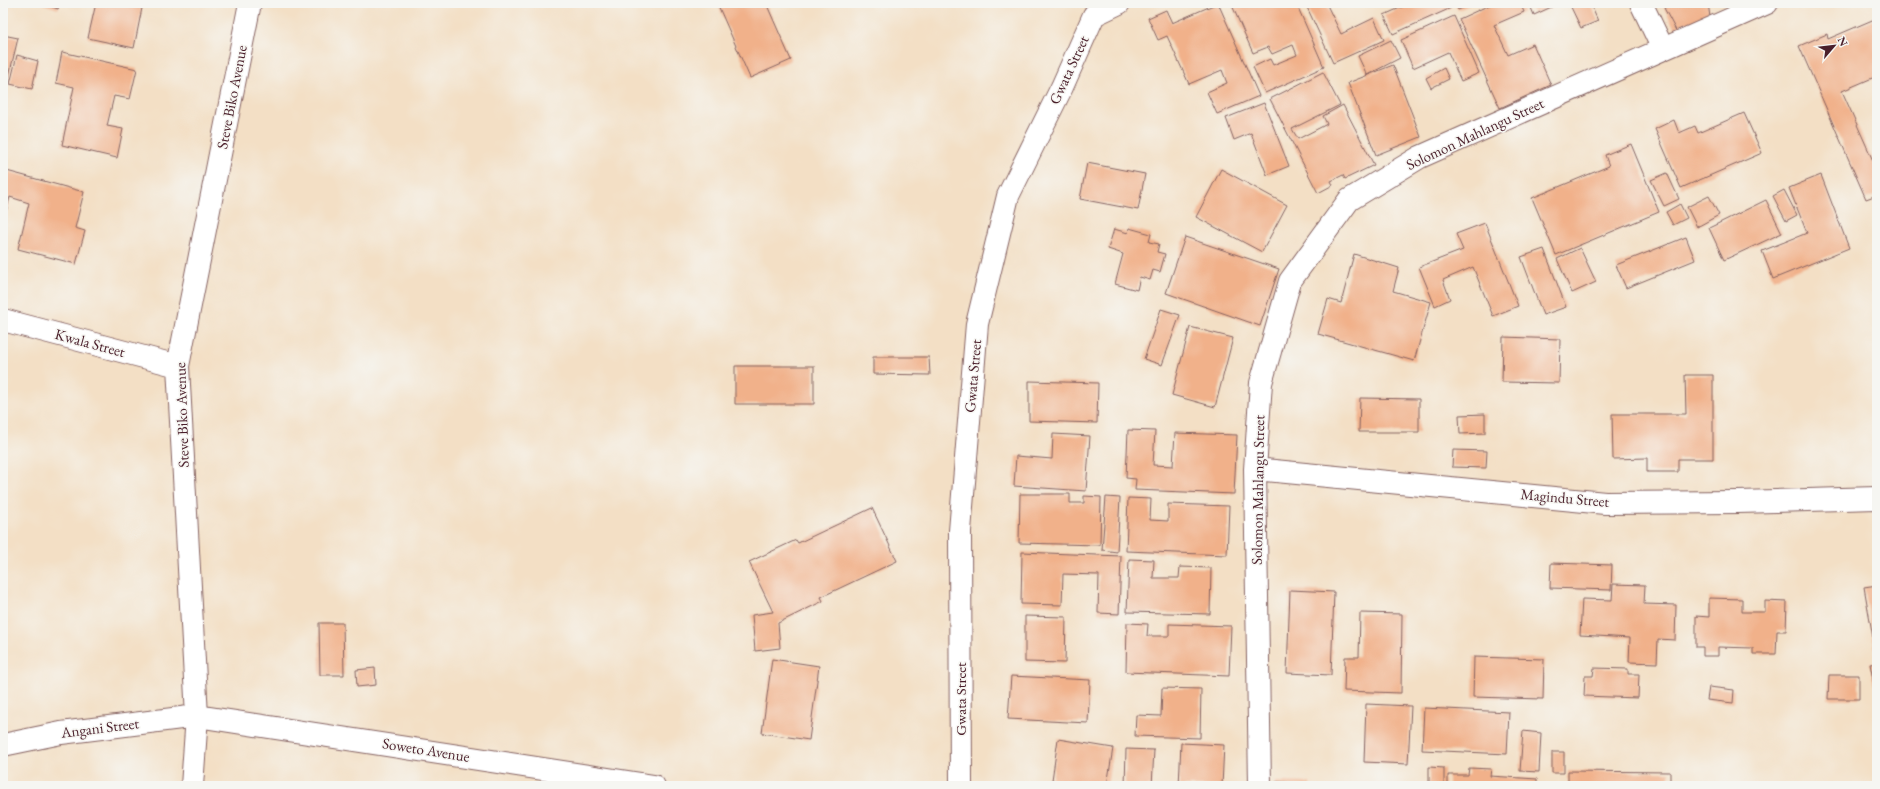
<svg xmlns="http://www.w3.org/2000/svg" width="1880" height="789" viewBox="0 0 1880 789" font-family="'EB Garamond',serif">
<rect width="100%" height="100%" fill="#f6f6f2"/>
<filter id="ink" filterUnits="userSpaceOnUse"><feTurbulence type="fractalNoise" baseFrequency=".025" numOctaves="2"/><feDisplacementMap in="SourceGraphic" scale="8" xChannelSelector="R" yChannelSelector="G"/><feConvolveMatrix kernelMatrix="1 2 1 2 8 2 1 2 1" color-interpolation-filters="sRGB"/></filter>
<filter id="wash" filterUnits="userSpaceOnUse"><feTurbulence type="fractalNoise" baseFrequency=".012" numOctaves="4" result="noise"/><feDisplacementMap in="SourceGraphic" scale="16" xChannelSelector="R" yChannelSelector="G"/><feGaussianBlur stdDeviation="0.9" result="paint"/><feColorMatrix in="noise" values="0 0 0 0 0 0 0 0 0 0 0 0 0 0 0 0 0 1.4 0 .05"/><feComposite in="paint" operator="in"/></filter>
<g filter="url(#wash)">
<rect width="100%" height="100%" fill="#f3dfc5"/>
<g id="blocks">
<path fill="#f1b18a" d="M41,3H60L58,9Z
M96,3H143L134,48L88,38Z
M717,3H766L791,60L750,78Z
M1218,3L1259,96L1217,114L1207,92L1227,83L1222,70L1189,84L1167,36L1158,40L1148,18L1166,10L1172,23Z
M1231,3H1296L1324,67L1265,93L1253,67L1270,59L1273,65L1297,55L1293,45L1272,54L1268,47L1253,53Z
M1305,3H1326L1341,34L1374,18L1384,40L1333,63Z
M1411,3H1448L1451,8L1393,34L1384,15Z
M1455,3H1474L1458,10Z
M1494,3H1520L1524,12L1494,25L1508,55L1533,44L1551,85L1500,108L1459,19Z
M1529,3H1560L1534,15Z
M1569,3H1590L1598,21L1581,28Z
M1673,3H1708L1711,24L1681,40L1664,8Z
M1454,16L1479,73L1461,81L1448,52L1413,68L1401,40Z
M1877,18V76L1842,91L1874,163L1877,162V195L1866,199L1799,46L1827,34L1828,39Z
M3,35L18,38L4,97H3Z
M1391,40L1400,58L1367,75L1358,56Z
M62,52L137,69L130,99L114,96L107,126L123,129L117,158L62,145L74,87L56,83Z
M17,55L38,61L32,89L10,84Z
M1393,65L1421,137L1376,155L1348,83Z
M1444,68L1449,79L1431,88L1426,78Z
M1323,72L1340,105L1292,129L1298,139L1327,124L1323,116L1343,105L1374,165L1345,179L1343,175L1331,181L1333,185L1318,193L1270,99Z
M1264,103L1289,166L1267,175L1251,133L1234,140L1226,118Z
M1744,113L1762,153L1681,188L1655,129L1674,120L1679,133L1695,126L1698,133Z
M1631,144L1659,212L1556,255L1532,198L1609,166L1605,155Z
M1087,163L1145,174L1138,210L1080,199Z
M1221,169L1287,205L1262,252L1196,217Z
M3,170L84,192L75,228L85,231L76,264L18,249L29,203L10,197L3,223Z
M1667,173L1679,199L1664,206L1651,180Z
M1821,175L1849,248L1773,279L1762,251L1807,233L1789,188Z
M1784,190L1797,215L1786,221L1773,196Z
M1709,196L1719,215L1697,227L1687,207Z
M1766,200L1782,233L1724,260L1709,228Z
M1680,204L1687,218L1673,225L1666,212Z
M1485,223L1518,306L1493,316L1473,267L1443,280L1450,299L1435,306L1419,267L1463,250L1456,234Z
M1129,228L1151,234L1149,242L1159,244L1157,252L1165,254L1160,272L1153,270L1150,280L1140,277L1137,290L1115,284L1123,254L1108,249L1114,229L1128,233Z
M1185,237L1279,269L1260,326L1166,293Z
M1686,237L1695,260L1626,288L1616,265Z
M1580,248L1596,282L1572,293L1557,259Z
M1544,249L1566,307L1543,315L1521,257Z
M1354,254L1399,268L1393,291L1431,302L1414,361L1318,334L1328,299L1341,303Z
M1161,309L1180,315L1162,365L1144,359Z
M1190,327L1233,338L1215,407L1172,395Z
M1503,337L1560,339L1559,383L1502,382Z
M873,357H929L930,375L873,374Z
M735,366H814V404H735Z
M1685,375H1713V459H1678V472H1647V458L1613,459L1612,414H1686Z
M1029,381L1098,383L1097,423L1029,421Z
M1360,398L1419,399V432H1359Z
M1485,414V433L1460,434L1459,415Z
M1128,430L1155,431L1153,465L1173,466L1175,433L1237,435L1234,494L1135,490L1136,479L1126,478Z
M1053,434L1090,436L1086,491L1014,486L1016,456L1052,459Z
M1453,450L1487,451L1486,468L1452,467Z
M1020,494H1070V503H1084V496L1101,497L1100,545L1019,543Z
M1106,497L1120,498L1117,552L1102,550Z
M1128,498L1151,499L1150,520L1168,521V504L1229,506L1227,555L1126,551Z
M872,508L897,561L821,597L823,601L778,623L780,648L755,651L752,615L773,612L749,562L796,540L798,543Z
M1022,552L1121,556L1119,614L1098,613L1099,575L1063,574L1062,605L1021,604Z
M1129,559L1154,560L1153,578H1179L1180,567L1211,568L1210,614L1127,612Z
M1551,563L1612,565L1611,590L1550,588Z
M1613,584L1645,585L1644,604L1676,605L1675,640L1658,639L1657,663L1629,662L1630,638L1580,635L1582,599L1612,600Z
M1877,585V648L1875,649L1864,587Z
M1290,590L1334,592L1331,675L1287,673Z
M1709,598L1742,599V612H1765V601L1787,602L1786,631H1777L1776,654H1753V648L1718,647V656H1703V647H1696V616L1709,617Z
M1360,613L1402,614L1401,693L1344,691L1345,657H1359Z
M1025,616L1066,617L1065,663L1025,662Z
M319,623H343L344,675H320Z
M1127,623L1148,624L1147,636H1169V624L1231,626L1229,676L1126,672Z
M1474,657L1544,659L1543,699L1473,697Z
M772,659L819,666L809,740L762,733Z
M1877,663V684L1874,685L1870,664Z
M375,668L376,685L357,687L356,670Z
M1594,668L1628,669V674H1639L1638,698L1584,696L1585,676H1593Z
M1829,675H1859V699H1828Z
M1011,676L1090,680L1088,723L1008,719Z
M1709,687L1734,690L1733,703L1707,700Z
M1162,688L1201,689L1200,738L1135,736L1136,715L1161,716Z
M1366,704L1411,706L1408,764L1364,762Z
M1424,708L1509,712L1507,754L1422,750Z
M1523,731L1541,733L1539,772L1520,771Z
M1058,739L1113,748L1107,786H1089L1052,780Z
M1181,743L1224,745L1222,786H1179Z
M1126,749L1154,750L1152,786H1125Z
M1552,752H1564V773H1552Z
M1429,767L1444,768V786H1429Z
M1469,768L1491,769L1490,776L1537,779V786H1448V775H1468Z
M1568,771L1670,772V786H1568Z
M1276,782L1310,783V786H1276Z"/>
</g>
</g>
<g filter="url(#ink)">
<use href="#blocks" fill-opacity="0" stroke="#856261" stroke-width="1"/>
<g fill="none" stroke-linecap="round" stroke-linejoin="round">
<defs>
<path id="minor" d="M1641,3L1663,49
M3,320L178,366
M1255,469L1605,503L1738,502L1877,498
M192,786L197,716L178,366L250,3
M961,786L960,531L977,324L1008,196L1062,87L1094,15L1119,3
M1260,786L1255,469L1261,383L1290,281L1349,200L1420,157L1767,3"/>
<path id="tertiary" d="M3,745L61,733L197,716L654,786"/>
</defs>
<use href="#minor" stroke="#856261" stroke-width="24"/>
<use href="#tertiary" stroke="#856261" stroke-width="24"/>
<use href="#minor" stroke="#fff" stroke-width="22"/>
<use href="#tertiary" stroke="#fff" stroke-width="22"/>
</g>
</g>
<g text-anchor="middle" stroke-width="3" stroke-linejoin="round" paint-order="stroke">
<g font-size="15" fill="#4a1f2b" stroke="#f6f6f2">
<text transform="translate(1069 70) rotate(-65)" y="5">Gwata Street</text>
<text transform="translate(232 97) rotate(-79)" y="5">Steve Biko Avenue</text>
<text transform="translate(1475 134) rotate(-25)" y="5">Solomon Mahlangu Street</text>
<text transform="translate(90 343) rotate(15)" y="5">Kwala Street</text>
<text transform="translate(973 376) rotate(-85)" y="5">Gwata Street</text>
<text transform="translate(182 415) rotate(-92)" y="5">Steve Biko Avenue</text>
<text transform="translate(1258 490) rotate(-89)" y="5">Solomon Mahlangu Street</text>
<text transform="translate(1565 498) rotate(5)" y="5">Magindu Street</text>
<text transform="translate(961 699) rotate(-90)" y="5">Gwata Street</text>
<text transform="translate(100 728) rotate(-7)" y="5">Angani Street</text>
<text transform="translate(426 750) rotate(9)" y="5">Soweto Avenue</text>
</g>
</g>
<rect width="1880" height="789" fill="none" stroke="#f6f6f2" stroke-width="16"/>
<g transform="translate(1834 46) rotate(62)" stroke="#f6f6f2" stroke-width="3" paint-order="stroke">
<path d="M0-3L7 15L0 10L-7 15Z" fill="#4a1f2b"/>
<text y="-6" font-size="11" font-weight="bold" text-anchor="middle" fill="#4a1f2b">N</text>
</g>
</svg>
